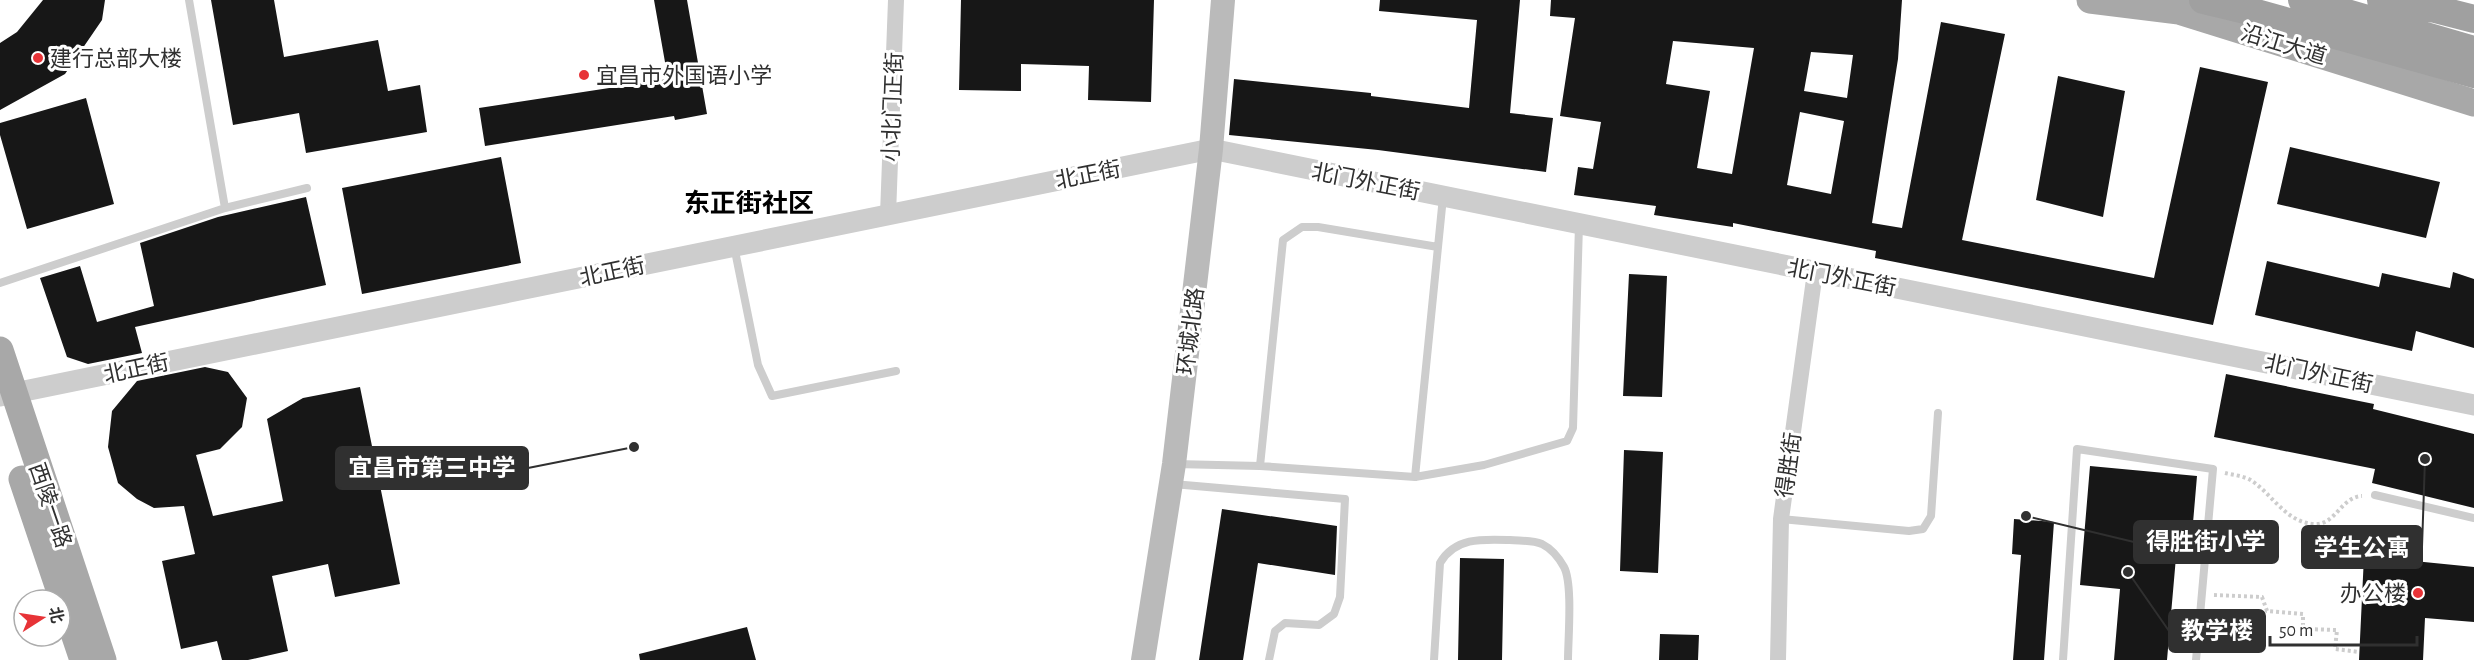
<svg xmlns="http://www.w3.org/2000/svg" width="2474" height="660" viewBox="0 0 2474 660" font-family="'Alegreya Sans','Noto Sans SC',sans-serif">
<rect width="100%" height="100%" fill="#fff"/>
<path fill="#171717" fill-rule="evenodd" d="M43,0H105L102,20L65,74L0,110V43L17,32Z
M211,0H274L284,57L378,40L388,91L420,85L427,132L306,153L299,113L233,125Z
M654,0H687L707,114L675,120L674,116L485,146L479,108L668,79Z
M961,0H1154L1151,102L1088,100L1089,66L1021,64V91L959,90Z
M1380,0H1520L1510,113L1553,118L1546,172L1378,150L1229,135L1234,79L1371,93V96L1469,108L1477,20L1379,11Z
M1551,0H1902L1898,59L1872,223L1902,228L1941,22L2005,34L1962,240L2154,278L2200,67L2268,82L2213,325L1875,258L1876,251L1733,223V227L1654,215L1656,206L1574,195L1578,167L1593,169L1601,122L1560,116L1575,18L1550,16ZM1673,41L1754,48L1732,174L1697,168L1710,91L1666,84ZM1811,52L1853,55L1847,98L1804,91ZM1800,112L1844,121L1831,194L1787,185Z
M2058,76L2125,91L2103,217L2036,200Z
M86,98L114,204L27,229L0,135V123Z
M2290,147L2440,182L2426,238L2277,204Z
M501,157L521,263L362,294L342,188Z
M306,197L326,285L135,327L142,353L88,364L67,357L40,278L80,266L97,322L154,306L140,243L218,217Z
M2267,261L2379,287L2382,273L2450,288L2453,272L2474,279V348L2416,331L2412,351L2255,315Z
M1629,274L1667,276L1662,397L1623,396Z
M205,367L228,372L247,398L242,427L220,449L196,455L213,516L283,501L267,419L303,398L360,387L400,584L335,597L328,564L272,576L288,651L248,660H222L217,641L181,649L162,561L195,554L184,506L154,508L137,499L118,483L108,447L112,411L137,381Z
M2226,374L2374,404L2373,409L2474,434V508L2372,483L2375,469L2214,437Z
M1624,450L1663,452L1658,573L1620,571Z
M2090,466L2197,476L2190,558L2176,557L2167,660H2114L2120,589L2080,585Z
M1222,509L1337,526L1335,575L1258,563L1243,660H1199Z
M2014,519L2054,522L2044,660H2013L2021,555L2012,554Z
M2364,556L2474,567V622L2425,618L2423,660H2359Z
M1460,558L1504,559L1502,660H1458Z
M747,627L756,660H640L639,654Z
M1660,634L1699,635L1698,660H1659Z"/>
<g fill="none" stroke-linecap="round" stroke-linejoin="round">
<path stroke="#cdcdcd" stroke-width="4" stroke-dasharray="3 3" stroke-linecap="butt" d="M2225,473C2233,475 2245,476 2252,481C2273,495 2287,524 2316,524C2336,524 2341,497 2362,496
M2214,595L2262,597L2267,611L2303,614V629L2337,630L2335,649L2359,652"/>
<path stroke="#cdcdcd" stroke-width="8" d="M189,0L225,208
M734,246L758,365L772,396L896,371
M0,283L225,208L307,188
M1175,464L1260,466L1415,477L1484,465L1567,441L1573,428L1579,225
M1260,466L1283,240L1302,227H1318L1438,247
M1415,477L1443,197
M1173,484L1345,499L1340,597L1334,614L1319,625L1285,623L1275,631L1269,660
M2375,495L2474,518
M1781,519L1909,531L1923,529L1931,516L1938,413
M1434,660L1440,563C1455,537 1483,539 1510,540C1520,541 1532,540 1542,544C1552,549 1559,558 1564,567C1573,584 1568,639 1568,660
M2063,660L2077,449L2213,469L2196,660"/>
<path stroke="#cdcdcd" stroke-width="16" d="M888,215L896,0
M1778,660L1781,519L1815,272"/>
<path stroke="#cdcdcd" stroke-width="21" d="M0,396L1211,149L2474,405"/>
<path stroke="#bababa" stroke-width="24" d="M1143,660L1174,464L1211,149L1223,0"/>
<path stroke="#a8a8a8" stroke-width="27" d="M2090,0L2179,11L2474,103
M0,350L103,660
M22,479L83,660"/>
<path stroke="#a0a0a0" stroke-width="28" d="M2203,0L2253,12L2474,74
M2302,0L2474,50
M2381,0L2435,9L2474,19"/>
</g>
<g fill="#e73337" stroke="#fff" stroke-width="2">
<circle cx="38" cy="58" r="6"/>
<circle cx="584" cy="75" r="6"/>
<circle cx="2418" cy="593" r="6"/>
</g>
<g text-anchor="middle" stroke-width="6" stroke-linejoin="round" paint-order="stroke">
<g font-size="22" fill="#303030" stroke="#fff">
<text transform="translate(2284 44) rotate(17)" y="8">沿江大道</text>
<text transform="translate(892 107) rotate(-88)" y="8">小北门正街</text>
<text transform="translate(1088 174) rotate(-11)" y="8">北正街</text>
<text transform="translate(1366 181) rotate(11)" y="8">北门外正街</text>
<text transform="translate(612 271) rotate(-12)" y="8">北正街</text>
<text transform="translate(1842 277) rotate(11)" y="8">北门外正街</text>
<text transform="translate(1190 331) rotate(-83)" y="8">环城北路</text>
<text transform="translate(136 368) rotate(-12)" y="8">北正街</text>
<text transform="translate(2319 373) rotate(12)" y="8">北门外正街</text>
<text transform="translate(1788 465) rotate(-82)" y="8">得胜街</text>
<text transform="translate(51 505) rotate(71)" y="8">西陵一路</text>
</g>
<g font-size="22" fill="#303030" stroke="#fff" text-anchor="start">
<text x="50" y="66">建行总部大楼</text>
<text x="596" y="83">宜昌市外国语小学</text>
<text x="2406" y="601" text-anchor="end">办公楼</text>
</g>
<g font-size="26" font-weight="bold" fill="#000" stroke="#fff">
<text x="749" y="212">东正街社区</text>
</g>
</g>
<path fill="none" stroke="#303030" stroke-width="2" d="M634 447L528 468M2026 516L2134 542M2425 459L2422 547M2128 572L2169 631"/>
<g fill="#303030" stroke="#fff" stroke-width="2">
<circle cx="634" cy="447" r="6"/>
<circle cx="2026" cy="516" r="6"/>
<circle cx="2425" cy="459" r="6"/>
<circle cx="2128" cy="572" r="6"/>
</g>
<g fill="#303030" stroke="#303030" stroke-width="2">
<rect x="336" y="447" width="192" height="42" rx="6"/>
<rect x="2134" y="521" width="144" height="42" rx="6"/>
<rect x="2302" y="526" width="120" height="42" rx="6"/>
<rect x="2169" y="610" width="96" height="42" rx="6"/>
</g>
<g font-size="24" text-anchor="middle" font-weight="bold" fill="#fff">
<text x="432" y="476">宜昌市第三中学</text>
<text x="2206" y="550">得胜街小学</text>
<text x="2362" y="556">学生公寓</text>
<text x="2217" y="639">教学楼</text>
</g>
<g transform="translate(42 618) rotate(78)"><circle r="28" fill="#ffffff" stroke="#acacac" stroke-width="1.5"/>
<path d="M0-4.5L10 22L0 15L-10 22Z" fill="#e73337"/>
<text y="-9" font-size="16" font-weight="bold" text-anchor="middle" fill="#303030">北</text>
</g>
<path d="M2270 636v9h147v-9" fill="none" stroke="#303030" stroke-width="3"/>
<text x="2279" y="636" font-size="18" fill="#303030" stroke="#ffffff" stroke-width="4.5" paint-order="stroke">50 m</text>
</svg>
